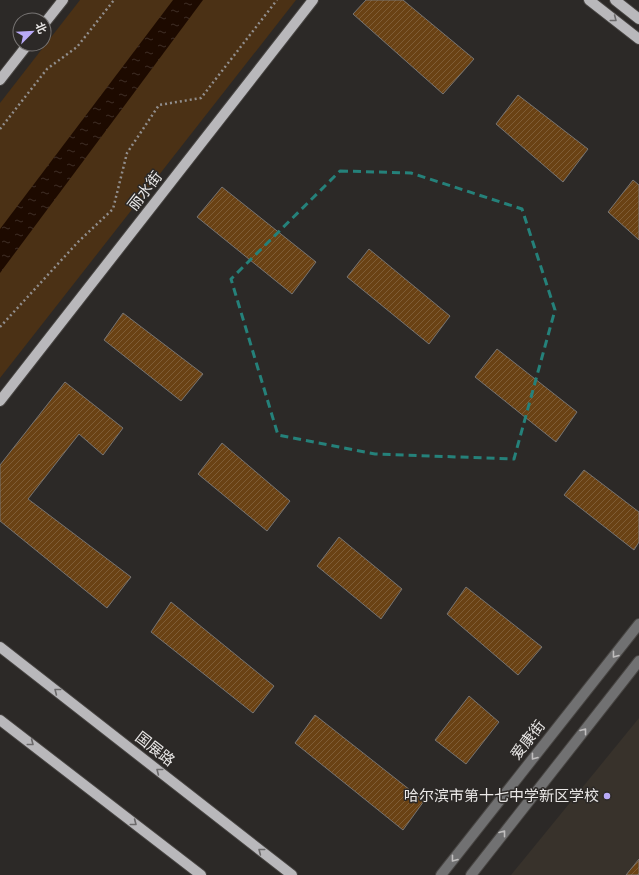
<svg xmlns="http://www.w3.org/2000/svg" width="639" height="875" viewBox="0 0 639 875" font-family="Figtree,'Noto Sans SC',sans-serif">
<defs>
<pattern id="water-ripples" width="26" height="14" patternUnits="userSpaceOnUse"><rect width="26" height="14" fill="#1d0a00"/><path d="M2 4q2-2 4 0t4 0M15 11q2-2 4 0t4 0" fill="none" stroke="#3e2e25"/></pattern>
<pattern id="building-hatch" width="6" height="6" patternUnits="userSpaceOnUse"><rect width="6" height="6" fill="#6a4214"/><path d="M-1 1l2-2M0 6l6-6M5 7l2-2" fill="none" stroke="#7f5d36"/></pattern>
</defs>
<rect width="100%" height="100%" fill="#2c2927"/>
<path fill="#38322b" d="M639,718V875H511Z"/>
<path fill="#4b3115" d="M80,0H296L0,378V103Z"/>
<path fill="url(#water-ripples)" d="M173,0H203L0,273V229Z"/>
<path fill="url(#building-hatch)" stroke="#777472" d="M366,0H403L474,59L443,94L353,14Z
M518,95L588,149L563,182L496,124Z
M633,180L639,185V240L608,212Z
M222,187L316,262L292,294L197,217Z
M369,249L450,316L429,344L347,277Z
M123,313L203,374L181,401L104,340Z
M497,349L577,412L556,442L475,377Z
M65,382L123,428L103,455L79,434L28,499L131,577L107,608L0,521V465Z
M222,443L290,501L267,531L198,474Z
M584,470L639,512V542L634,550L564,495Z
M339,537L402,589L381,619L317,566Z
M466,587L542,647L518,675L447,614Z
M171,602L274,686L253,713L151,632Z
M469,696L499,722L466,764L435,740Z
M315,715L424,801L403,830L295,743Z
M639,859V875H626Z"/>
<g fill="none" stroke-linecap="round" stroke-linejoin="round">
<defs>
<path id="minor" d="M441,875L639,624
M471,875L639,661"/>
<path id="major" d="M589,0L639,39
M615,0L639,19
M44,24L63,0
M0,80L28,44
M0,401L313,0
M0,647L292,875
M0,720L201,875"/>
</defs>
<use href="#minor" stroke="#474442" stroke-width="12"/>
<use href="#major" stroke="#474442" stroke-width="12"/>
<path stroke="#918e8d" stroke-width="2.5" stroke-dasharray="2 3" stroke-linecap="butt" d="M0,129L47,69L77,47L114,0
M0,327L78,242L113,209L127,153L159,105L201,98L277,0"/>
<use href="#minor" stroke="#717172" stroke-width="10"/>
<use href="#major" stroke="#b9b8bb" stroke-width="10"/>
</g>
<defs><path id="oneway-chevron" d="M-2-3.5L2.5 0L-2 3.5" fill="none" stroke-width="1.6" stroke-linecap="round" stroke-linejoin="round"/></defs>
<g stroke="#6b696a">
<use href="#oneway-chevron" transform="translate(614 19) rotate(38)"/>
<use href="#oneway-chevron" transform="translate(57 691) rotate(-142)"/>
<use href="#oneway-chevron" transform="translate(31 743) rotate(38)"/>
<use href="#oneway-chevron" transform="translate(159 771) rotate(-142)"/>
<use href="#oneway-chevron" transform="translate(134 823) rotate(38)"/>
<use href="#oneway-chevron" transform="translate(261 851) rotate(-142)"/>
</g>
<g stroke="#c0bebe">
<use href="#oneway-chevron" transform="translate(615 655) rotate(128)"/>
<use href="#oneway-chevron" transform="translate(584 731) rotate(-52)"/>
<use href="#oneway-chevron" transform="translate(534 757) rotate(128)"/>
<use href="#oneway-chevron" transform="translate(503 833) rotate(-52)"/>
<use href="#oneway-chevron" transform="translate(454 859) rotate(128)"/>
</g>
<path fill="none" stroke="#25817a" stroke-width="3" stroke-dasharray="8 5" stroke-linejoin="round" d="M340,171L411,173L522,209L555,310L514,459L375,454L278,435L231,279Z"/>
<circle fill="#b9aaf7" stroke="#2c2927" stroke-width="1.5" cx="607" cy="796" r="4"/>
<g text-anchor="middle" stroke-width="3" stroke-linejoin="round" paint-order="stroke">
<g font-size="15" fill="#eae8e7" stroke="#2c2927">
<text transform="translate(145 191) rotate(-52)" y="5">丽水街</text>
<text transform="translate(528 740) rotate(-52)" y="5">爱康街</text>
<text transform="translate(155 749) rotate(38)" y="5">国展路</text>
</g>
<g font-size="15" fill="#eae8e7" stroke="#2c2927" text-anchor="end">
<text x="599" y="801">哈尔滨市第十七中学新区学校</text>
</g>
</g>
<g transform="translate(32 32) rotate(66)"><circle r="19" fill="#2c2927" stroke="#787574"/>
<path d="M0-3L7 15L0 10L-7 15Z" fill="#b9aaf7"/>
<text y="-6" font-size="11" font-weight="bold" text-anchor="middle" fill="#eae8e7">北</text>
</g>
</svg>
